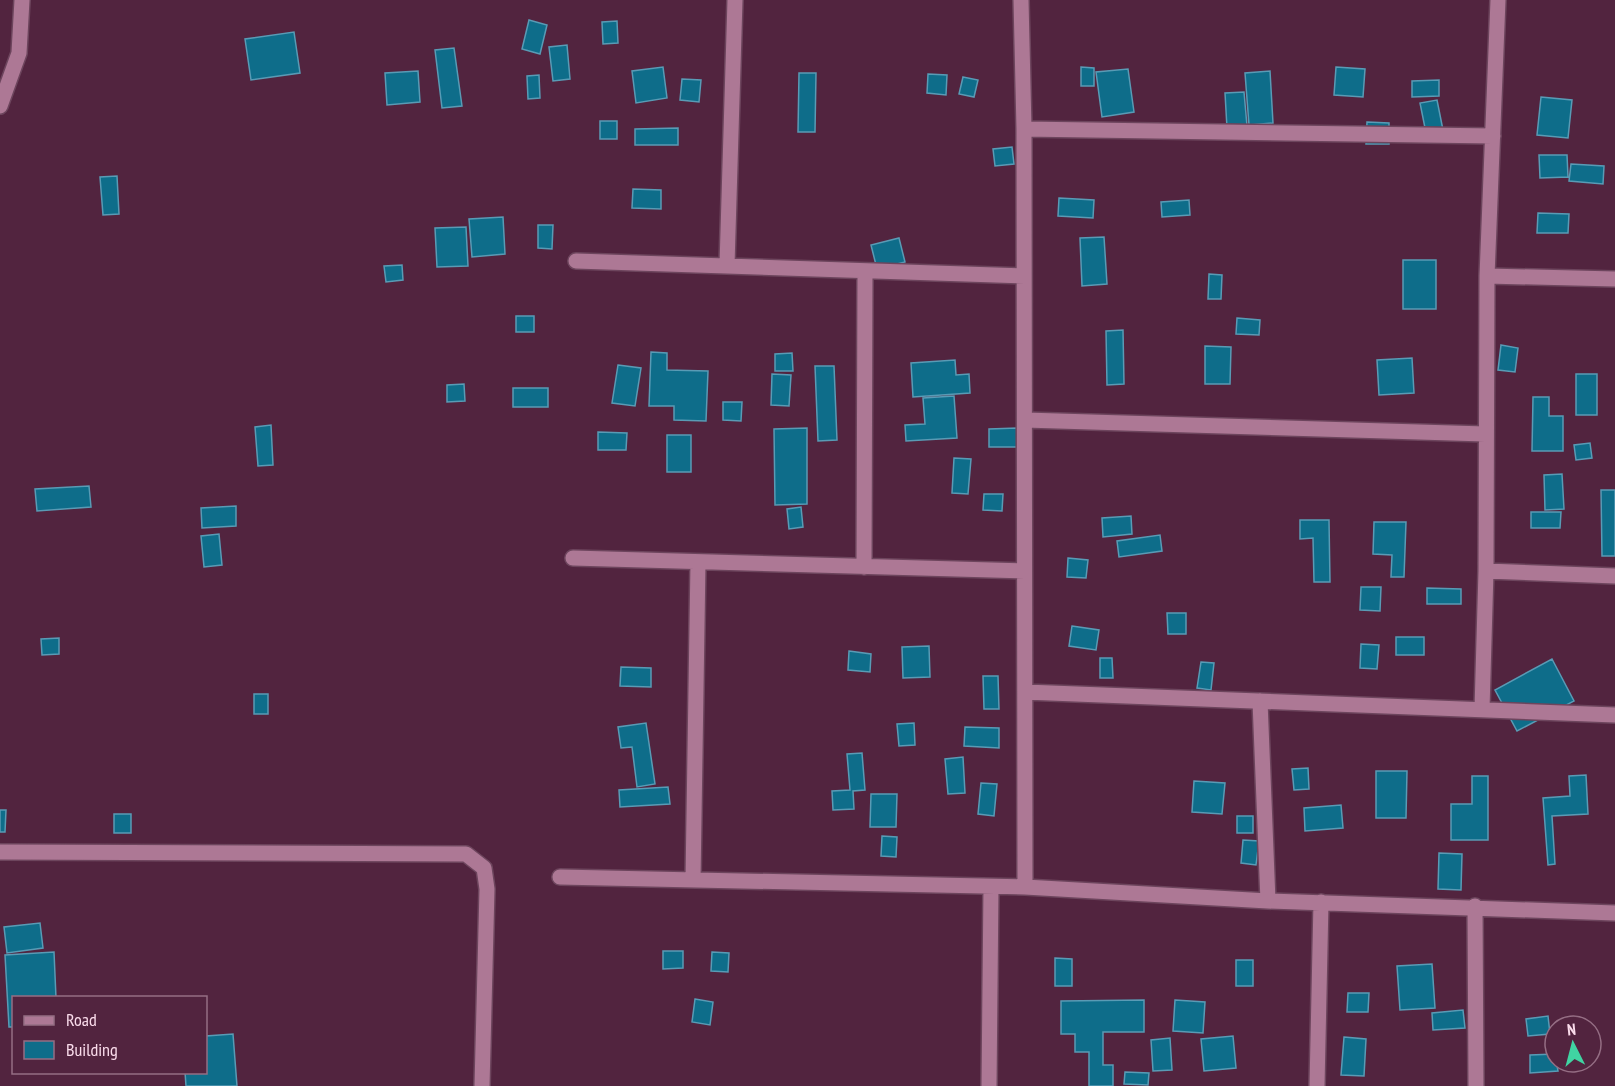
<svg xmlns="http://www.w3.org/2000/svg" width="1615" height="1086" viewBox="0 0 1615 1086" font-family="'PT Sans Narrow',sans-serif">
<rect width="100%" height="100%" fill="#52243f"/>
<path fill="#0e6d8a" stroke="#599bb5" stroke-width="1.5" d="M529,20L547,25L540,54L522,49Z
M617,21L618,43L603,44L602,22Z
M294,32L300,73L251,80L245,39Z
M567,45L570,79L553,81L549,47Z
M454,48L462,106L442,108L435,50Z
M663,67L667,98L636,103L632,71Z
M1081,67L1094,68V86H1081Z
M1336,67L1365,69L1363,97L1334,95Z
M1128,69L1134,112L1102,117L1096,72Z
M418,71L420,102L387,105L385,73Z
M1270,71L1273,123L1249,125L1245,73Z
M799,73H816L815,132H798Z
M928,74L947,75L946,95L927,93Z
M539,75L540,98L528,99L527,76Z
M963,77L978,80L974,97L959,94Z
M682,79L701,80L699,102L680,100Z
M1439,80V96L1412,97V81Z
M1244,92L1247,126L1227,128L1225,93Z
M1541,97L1572,100L1568,138L1537,135Z
M1437,100L1443,130L1426,133L1420,103Z
M600,121H617V139H600Z
M1367,122L1389,123V144H1366Z
M678,128V145H635V129Z
M1012,147L1014,164L995,166L993,149Z
M1539,155H1567L1568,177L1540,178Z
M1571,164L1604,166L1603,184L1569,181Z
M117,176L119,214L103,215L100,177Z
M633,189L661,190V209L632,208Z
M1059,198L1094,200L1093,218L1058,216Z
M1189,200L1190,215L1162,217L1161,202Z
M1538,213L1569,214L1568,233H1537Z
M503,217L505,254L472,257L469,219Z
M538,225H553L552,249L538,248Z
M466,227L468,266L437,267L435,228Z
M1104,237L1107,284L1082,286L1080,238Z
M899,238L905,262L877,269L871,245Z
M1403,260H1436V309H1403Z
M402,265L403,280L386,282L384,266Z
M1209,274L1222,275L1221,299H1208Z
M516,316H534V332H516Z
M1237,318L1260,320L1259,335L1236,334Z
M1123,330L1124,384L1107,385L1106,331Z
M1501,345L1518,348L1515,372L1498,370Z
M1205,346L1231,347L1230,384H1205Z
M651,352L667,353V370L708,371L706,421L674,420V406H649Z
M792,353L793,371H775V354Z
M1412,358L1414,393L1379,395L1377,360Z
M955,360L956,375L969,374L970,393L913,397L911,363Z
M618,365L641,368L635,406L612,403Z
M815,366H834L837,440L818,441Z
M772,374L791,375L789,406L771,405Z
M1576,374H1597V415H1576Z
M464,384L465,401L447,402V385Z
M513,388H548V407H513Z
M954,396L957,438L906,441L905,425L925,424L923,398Z
M1533,397H1549V416H1563V451H1532Z
M723,402H742L741,421L723,420Z
M271,425L273,465L258,466L255,427Z
M807,428V504L775,505L774,429Z
M1017,428L1018,447H989V429Z
M598,432L627,433L626,450H598Z
M667,435H691V472H667Z
M1590,443L1592,458L1576,460L1574,445Z
M954,458L971,459L968,494L952,493Z
M1562,474L1564,509L1545,510L1544,475Z
M89,486L91,507L37,511L35,489Z
M1601,490H1615V556H1602Z
M984,494H1003L1002,511L983,510Z
M236,506V526L202,528L201,508Z
M801,507L803,527L789,529L787,509Z
M1531,512H1561L1560,528H1531Z
M1131,516L1132,534L1103,537L1102,518Z
M1300,520H1329L1330,582H1314L1313,538L1300,539Z
M1374,522H1406L1404,577H1391L1392,555L1373,554Z
M219,534L222,565L204,567L201,536Z
M1160,535L1162,551L1119,557L1117,541Z
M1068,558L1088,560L1086,578L1067,577Z
M1361,587H1381L1380,611L1360,610Z
M1427,588L1461,589V604H1427Z
M1167,613H1186V634H1168Z
M1072,626L1099,630L1096,650L1069,646Z
M1396,637H1424V655H1396Z
M59,638V654L42,655L41,639Z
M1361,644L1379,645L1377,669L1360,668Z
M929,646L930,677L903,678L902,647Z
M849,651L871,654L870,672L848,670Z
M1100,658H1112L1113,678H1100Z
M1552,659L1574,701L1517,731L1495,690Z
M1201,662L1214,663L1211,690L1197,688Z
M621,667L651,668V687L620,686Z
M983,676H998L999,709H984Z
M254,694H268V714H254Z
M646,723L655,784L637,787L632,747L621,748L618,727Z
M914,723L915,745L899,746L897,724Z
M965,727L999,728V748L964,746Z
M862,753L865,790L853,791L854,809L833,810L832,791L850,790L847,754Z
M963,757L965,793L948,794L945,759Z
M1308,768L1309,789L1294,790L1292,769Z
M1376,771H1407L1406,818H1376Z
M1586,775L1588,814L1552,816L1555,864L1548,865L1543,798L1570,796L1569,776Z
M1472,776H1488V840H1451V804H1472Z
M1194,781L1225,783L1222,814L1192,812Z
M981,783L997,784L994,816L978,814Z
M668,787L670,804L620,807L619,790Z
M871,794H897L896,827H870Z
M1341,805L1343,828L1305,831L1304,808Z
M0,810H6L5,832H0Z
M114,814H131V833H114Z
M1237,816H1253V833H1237Z
M882,836L897,837L896,857L881,856Z
M1243,840L1259,841L1256,865L1241,863Z
M1439,853L1462,854L1461,890L1438,889Z
M40,923L43,948L7,953L4,927Z
M663,951H683V968L663,969Z
M54,952L56,998H14V1027H9L5,955Z
M712,952L729,953L728,972L711,971Z
M1055,958L1072,959V986H1055Z
M1236,960H1253V986H1236Z
M1432,964L1435,1008L1400,1010L1397,966Z
M1348,993H1369L1368,1012H1347Z
M695,999L713,1002L710,1025L692,1022Z
M1144,1000V1032H1103V1065H1113V1086H1089V1052H1075V1034H1061V1001Z
M1175,1000L1205,1002L1203,1033L1173,1031Z
M1463,1010L1465,1028L1433,1030L1432,1013Z
M1548,1016L1550,1034L1528,1036L1526,1019Z
M233,1034L237,1086H186L185,1072H206V1036Z
M1233,1036L1236,1068L1204,1071L1201,1039Z
M1344,1037L1366,1039L1364,1076L1341,1075Z
M1170,1038L1172,1070L1153,1071L1151,1040Z
M1555,1054L1558,1071L1530,1073V1055Z
M1125,1072L1149,1073L1148,1085L1124,1084Z"/>
<g fill="none" stroke-linecap="round" stroke-linejoin="round">
<defs>
<path id="street" d="M1021,0L1024,129L1025,887
M0,106L19,53L22,0
M1024,129L1493,136
M576,261L1024,276
M727,265L735,0
M1487,276L1615,279
M1025,420L1485,434
M573,558L1024,571
M864,567L865,272
M1486,571L1615,576
M1025,692L1615,715
M1260,701L1268,901
M1482,709L1486,571L1487,276L1498,0
M0,852L466,854L484,868L487,889L482,1086
M560,877L1025,887L1268,901L1615,913
M693,880L698,562
M1475,906L1476,1086
M989,1086L991,887
M1317,1086L1321,902"/>
</defs>
<use href="#street" stroke="#6d455d" stroke-width="18"/>
<use href="#street" stroke="#ad7895" stroke-width="15"/>
</g>
<rect x="12" y="996" width="195" height="78" fill="#52243f" stroke="#956e84" stroke-width="1.5"/>
<rect x="24" y="1016" width="30" height="9" fill="#ad7895" stroke="#956e84" stroke-width="1.5"/>
<text x="66" y="1026" font-size="18" fill="#fadceb">Road</text>
<rect x="24" y="1041" width="30" height="18" fill="#0e6d8a" stroke="#956e84" stroke-width="1.5"/>
<text x="66" y="1056" font-size="18" fill="#fadceb">Building</text>
<g transform="translate(1573 1044) rotate(354)"><circle r="28" fill="#52243f" stroke="#956e84" stroke-width="1.5"/>
<path d="M0-4.5L10 22L0 15L-10 22Z" fill="#40d4a2"/>
<text y="-9" font-size="16" font-weight="bold" text-anchor="middle" fill="#fadceb">N</text>
</g>
</svg>
